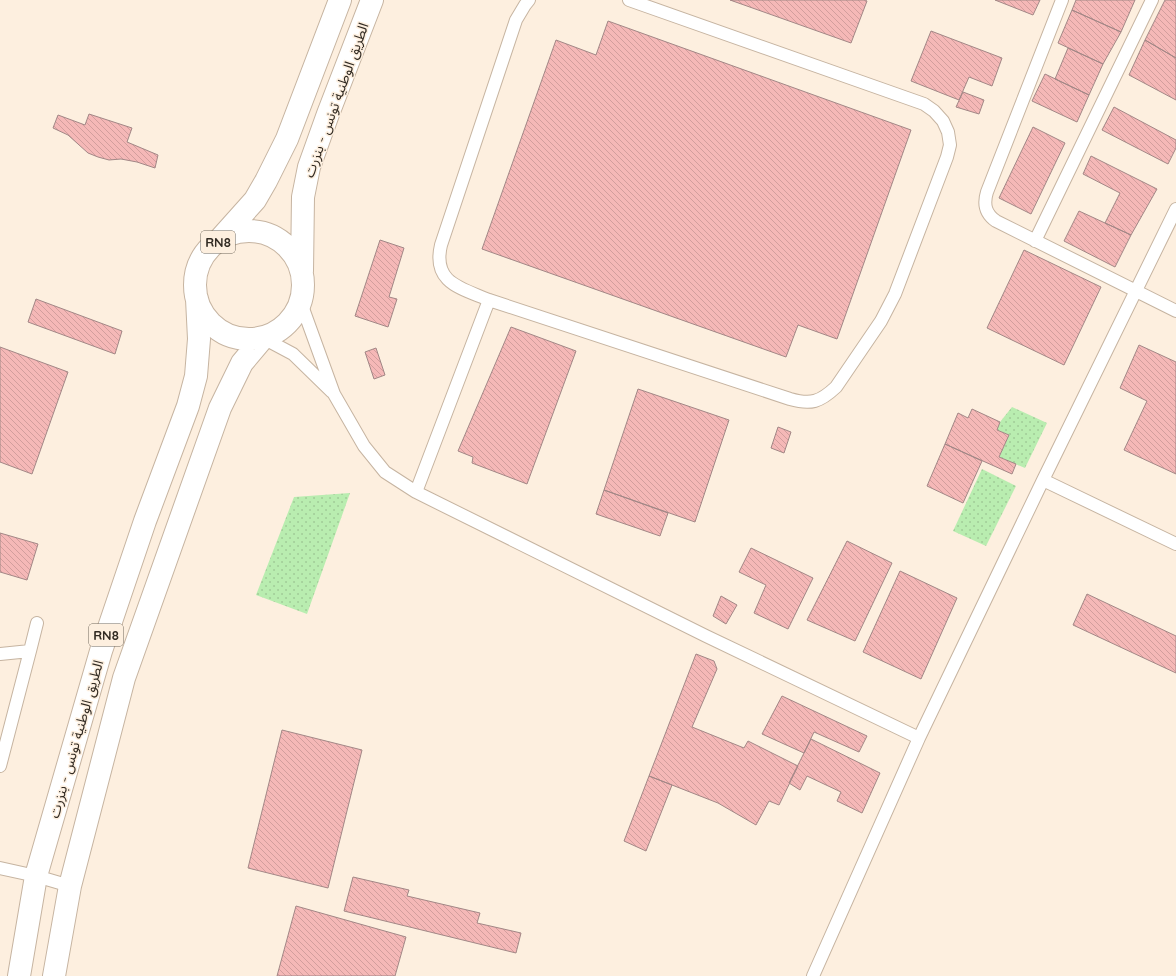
<svg xmlns="http://www.w3.org/2000/svg" width="1176" height="976" viewBox="0 0 1176 976" font-family="Quicksand,'Noto Sans Arabic',sans-serif">
<defs>
<pattern id="grass-dots" width="8" height="8" patternUnits="userSpaceOnUse"><rect width="8" height="8" fill="#b9edb0"/><path d="M2 2h.1M6 6h.1" fill="none" stroke="#a0cb97" stroke-width="1.8" stroke-linecap="round"/></pattern>
<pattern id="building-back-hatch" width="6" height="6" patternUnits="userSpaceOnUse"><rect width="6" height="6" fill="#f5b8b7"/><path d="M-1 5l2 2M0 0l6 6M5-1l2 2" fill="none" stroke="#d29e9d"/></pattern>
</defs>
<rect width="100%" height="100%" fill="#fdefdf"/>
<path fill="url(#grass-dots)" d="M1012,407L1047,423L1025,468L999,457L1009,435L997,430L1000,422Z
M982,469L1016,486L986,546L953,531Z
M350,493L307,614L256,595L294,497Z"/>
<path fill="url(#building-back-hatch)" stroke="#a28786" d="M730,0H865L867,1L851,43Z
M995,0H1040L1033,15Z
M1076,0H1135L1121,32L1072,10Z
M1165,0H1176V58L1145,40Z
M1072,10L1121,32L1103,64L1058,43Z
M608,21L911,130L837,339L798,325L786,357L482,249L556,40L596,55Z
M931,31L1002,58L992,86L969,77L959,100L911,81Z
M1145,40L1176,58V100L1129,75Z
M1068,48L1103,64L1089,95L1055,79Z
M1045,74L1089,95L1077,122L1032,101Z
M963,92L984,100L979,114L956,107Z
M1114,107L1176,140V148L1168,164L1102,130Z
M89,114L132,128L127,142L158,155L155,168L137,162L121,159L109,160L98,157L88,153L68,135L53,128L58,115L85,125Z
M1033,127L1065,143L1031,214L999,198Z
M1091,156L1157,189L1131,235L1105,223L1120,193L1083,174Z
M1079,211L1131,235L1115,267L1064,241Z
M380,240L404,248L389,297L397,299L388,327L355,316Z
M1024,250L1101,287L1064,365L987,328Z
M36,299L122,331L115,354L28,322Z
M511,327L576,351L527,484L472,463L473,457L458,451Z
M1139,345L1176,362V474L1124,450L1147,401L1120,388Z
M0,347L68,372L32,474L0,462Z
M376,348L385,375L374,379L365,352Z
M638,389L729,420L695,522L604,490Z
M972,409L1000,422L997,430L1009,435L999,457L1016,464L1012,474L945,444L958,413L968,418Z
M778,427L791,432L784,453L771,448Z
M945,444L982,461L963,503L927,486Z
M604,490L668,513L660,536L596,514Z
M0,533L38,544L27,580L0,572Z
M847,541L892,563L855,641L807,620Z
M751,548L813,578L788,629L754,613L766,585L739,572Z
M900,571L957,598L921,679L863,652Z
M1087,594L1176,636V673L1073,625Z
M721,596L737,605L726,624L713,616Z
M696,654L714,661L717,669L692,727L744,748L748,741L798,766L779,805L769,801L756,825L718,803L649,776Z
M782,696L867,736L859,752L814,732L804,753L762,734Z
M282,730L362,750L328,888L248,868Z
M811,739L880,773L862,813L837,801L841,792L807,776L800,790L789,783Z
M649,776L672,785L646,851L624,841Z
M353,877L409,890L407,896L480,913L477,923L521,933L516,953L344,911Z
M296,906L406,937L395,976H277Z"/>
<g fill="none" stroke-linecap="round" stroke-linejoin="round">
<defs>
<path id="service" d="M529,0L525,5L516,20L441,245C432,283 461,288 489,300L790,399C811,405 820,402 836,387L881,321L895,294L947,157L950,145L948,132L943,121L934,111L924,104L629,0
M1062,0L987,192C983,205 986,214 996,221L1176,311
M1035,241L1152,0
M301,303L334,394L364,446L385,472L416,492L706,636L919,738
M263,338L293,354L332,392
M1043,480L1176,544
M416,492L489,300
M0,654L30,651L37,623
M0,766L30,651
M0,868L36,876L70,886
M813,976L919,738L1043,480L1176,209"/>
<path id="primary" d="M195 285a54 54 0 1 1 108 0a54 54 0 1 1-108 0Z
M221,238L255,200L266,181L287,139L340,0
M302,271L303,197L309,167L328,114L372,0
M19,976L36,876L101,651L145,521L188,406L196,376L199,339L197,299
M54,976L70,886L124,678L220,408L242,363L263,338"/>
</defs>
<use href="#service" stroke="#c6b4a1" stroke-width="14"/>
<use href="#primary" stroke="#c6b4a1" stroke-width="24"/>
<use href="#service" stroke="#fff" stroke-width="12"/>
<use href="#primary" stroke="#fff" stroke-width="22"/>
</g>
<g text-anchor="middle" stroke-width="3" stroke-linejoin="round" paint-order="stroke">
<g fill="#fdefdf" stroke="#6f665b" stroke-width="1">
<rect x="201" y="231" width="34" height="22" rx="3"/>
<rect x="89" y="624" width="34" height="22" rx="3"/>
</g>
<g font-size="13" font-weight="bold" fill="#322b23">
<text x="218" y="247">RN8</text>
<text x="106" y="640">RN8</text>
</g>
<g font-size="14" fill="#322b23" stroke="#fdefdf">
<text transform="translate(336 100) rotate(-70)" y="5">الطريق الوطنية تونس - بنزرت</text>
<text transform="translate(76 739) rotate(-74)" y="5">الطريق الوطنية تونس - بنزرت</text>
</g>
</g>
</svg>
